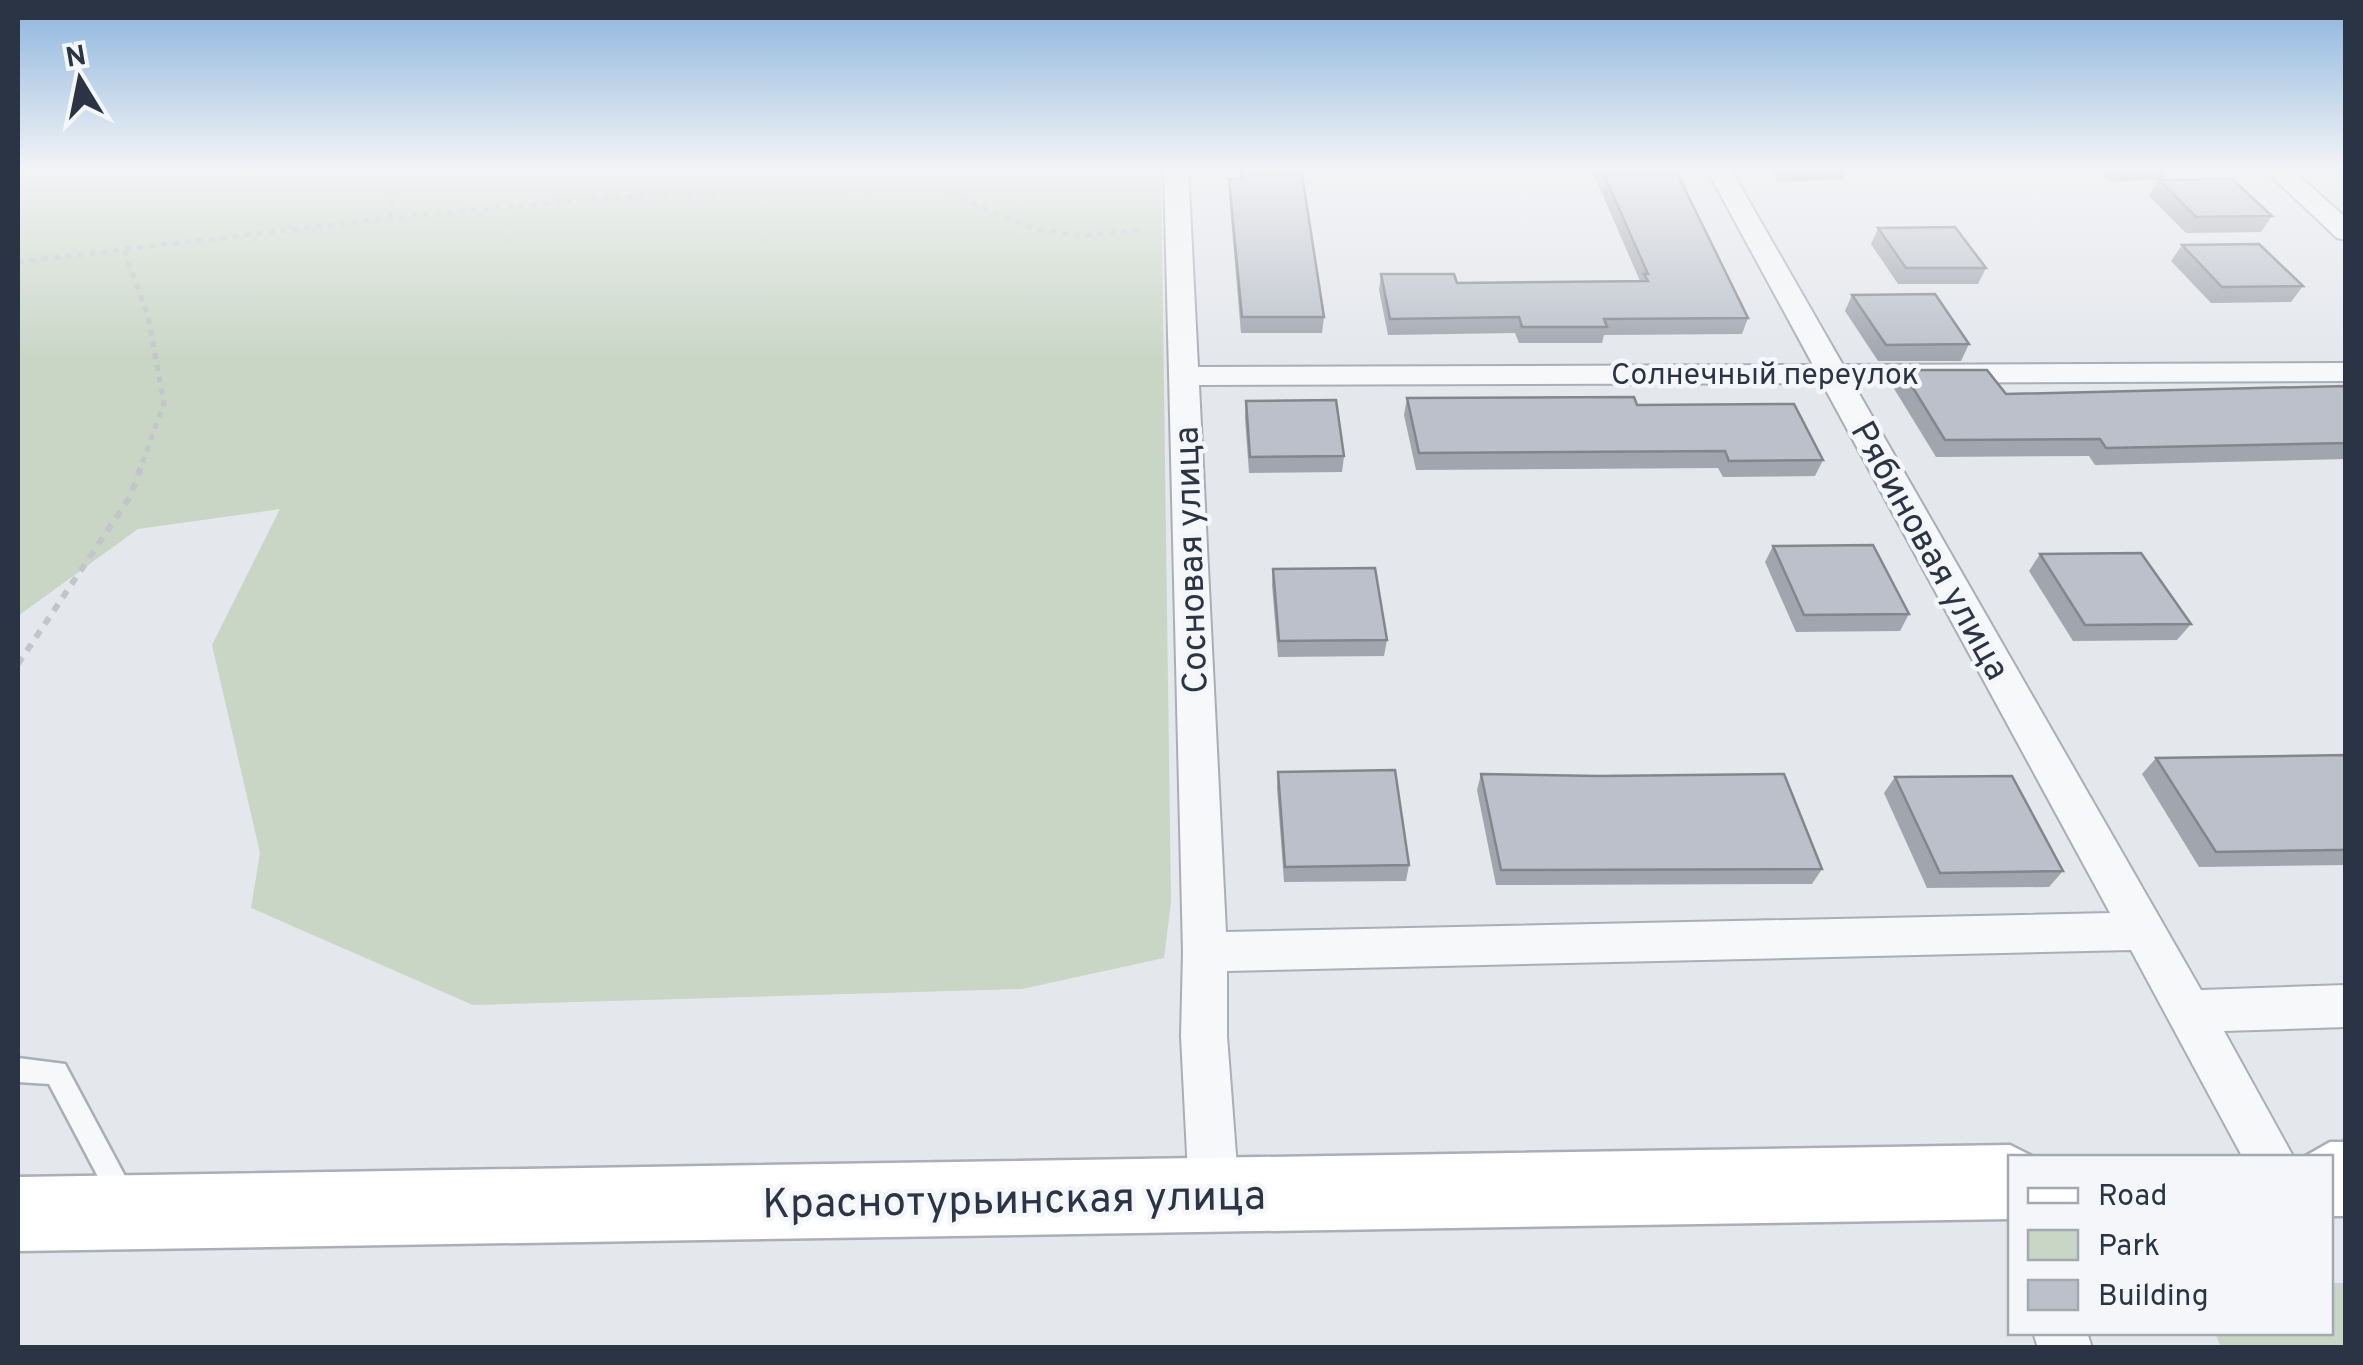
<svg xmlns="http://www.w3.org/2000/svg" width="2363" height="1365" viewBox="0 0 2363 1365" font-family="Overpass,sans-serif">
<rect width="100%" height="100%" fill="#e4e7ec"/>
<path fill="#c9d6c5" d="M18,168H1161L1171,902L1164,958L1022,989L473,1005L251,908L260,853L212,645L280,509L138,529L18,616Z
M2331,1283H2345V1347H2221L2215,1333L2330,1332Z"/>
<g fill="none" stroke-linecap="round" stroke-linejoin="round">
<defs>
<path id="lane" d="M18,1058L65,1064L133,1191L137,1200L133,1209L124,1213L115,1209L49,1084L18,1082Z"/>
<path id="street" d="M1164,168H1188L1198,367L1813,365L1706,168H1730L1843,365L2346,363V381L1853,383L2201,990L2346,985V1027L2224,1031L2294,1158H2243L2131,950L1227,971V1036L1239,1194L1232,1212L1214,1219L1196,1212L1189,1194L1181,1036L1183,952ZM1822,383L2110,913L1226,932L1199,385Z
M2263,168H2290L2346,218V240L2337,238Z
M2033,1332H2087L2092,1348H2038Z"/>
<path id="secondary" d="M2330,1142H2346V1216H2330V1158H2302Z
M2010,1145L2036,1158H2010V1219L18,1251V1177Z"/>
</defs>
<use href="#lane" stroke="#a9aeb7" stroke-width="5"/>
<use href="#street" stroke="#a9aeb7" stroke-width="4"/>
<use href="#secondary" stroke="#a9aeb7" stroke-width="5"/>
<path stroke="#c2c5cb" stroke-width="5" stroke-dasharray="6 6" stroke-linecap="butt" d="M389,218L396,168
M124,250L148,316L164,403L140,469
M18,262L389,218L618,196L937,188L1033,228L1080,236L1144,230"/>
<path stroke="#c2c5cb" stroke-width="6" stroke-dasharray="8 8" stroke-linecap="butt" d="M18,664L130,497L141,467"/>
<use href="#lane" fill="#f7f8fa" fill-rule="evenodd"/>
<use href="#street" fill="#f7f8fa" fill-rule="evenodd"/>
<use href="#secondary" fill="#fff" fill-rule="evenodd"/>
</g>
<path fill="#a1a5ae" d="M1240,168H1301L1324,317L1322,333H1241L1229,195V179H1241Z
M1591,168H1670L1748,318L1742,334L1604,335L1602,343H1519L1515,333L1388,335L1379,290L1381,274L1457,283L1640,281Z
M1770,168H1848L1843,180L1778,181Z
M2097,168H2169L2162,180L2272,216L2261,232L2186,233L2149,196L2158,180L2109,181Z
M1878,228L1986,268L1978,284H1898L1871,244Z
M2182,245L2303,286L2291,302L2211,303L2171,261Z
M1852,295L1969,344L1961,361H1878L1845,311Z
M1902,370L2006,394L2346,386V459L2095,465L2089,456L1936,457L1893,387Z
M1407,398L1637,405L1823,460L1815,476L1723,477L1718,468L1416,470L1404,415Z
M1246,401L1344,456L1342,472L1249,473L1245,418Z
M1773,546L1909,614L1900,631L1796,632L1765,562Z
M2040,554L2191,624L2177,640L2073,641L2029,571Z
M1273,569L1387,640L1384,656L1278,657L1272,585Z
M2346,755V865L2199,867L2142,774L2156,758Z
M1278,772L1409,865L1406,881L1284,882L1277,788Z
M1481,774L1599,776L1822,869L1812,884L1496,885L1477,790Z
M1895,777L2063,871L2049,887L1927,888L1884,793Z"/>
<path fill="#bbc0ca" stroke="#83868d" stroke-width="2.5" d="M1242,168H1301L1324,317H1242L1229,179H1243Z
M1601,168H1670L1672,171H1676L1748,318L1604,319L1607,327H1522L1519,317L1390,319L1381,274H1454L1457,283L1648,281L1644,274H1648Z
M2232,179L2272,216L2196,217L2159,180Z
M1955,227L1986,268H1906L1878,228Z
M2259,244L2303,286L2222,287L2182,245Z
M1935,294L1969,344L1886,345L1852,295Z
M1902,370H1987L2006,394L2346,386V443L2106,448L2100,439L1945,440Z
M1634,397L1637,405L1794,404L1823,460L1729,461L1725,451L1419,453L1407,398Z
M1336,400L1344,456L1250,457L1246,401Z
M1873,545L1909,614L1804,615L1773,546Z
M2141,553L2191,624L2085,625L2040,554Z
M1375,568L1387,640L1279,641L1273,569Z
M2346,755V850H2338L2216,852L2156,758Z
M1395,770L1409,865L1285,867L1278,772Z
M1481,774L1599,776L1784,774L1822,869L1501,870Z
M2012,776L2063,871L1940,873L1895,777Z"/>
<linearGradient id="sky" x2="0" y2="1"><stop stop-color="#8bb4dd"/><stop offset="0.47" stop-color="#f3f4f6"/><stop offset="1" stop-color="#f3f4f6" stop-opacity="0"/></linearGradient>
<rect width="2363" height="359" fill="url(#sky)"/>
<g text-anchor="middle" stroke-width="9" stroke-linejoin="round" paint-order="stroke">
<g font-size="30" fill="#2b3445" stroke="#f4f6f9">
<text x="1765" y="384">Солнечный переулок</text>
</g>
<g font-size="35" fill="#2b3445" stroke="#f4f6f9">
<text transform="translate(1931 550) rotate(61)" y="12">Рябиновая улица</text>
<text transform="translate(1190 560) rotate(-92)" y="12">Сосновая улица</text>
</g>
<g font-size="42" fill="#2b3445" stroke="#f4f6f9">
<text transform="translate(1014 1198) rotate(-1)" y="15">Краснотурьинская улица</text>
</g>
</g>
<rect width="2363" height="1365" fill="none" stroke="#2b3445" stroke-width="40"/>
<rect x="2008" y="1155" width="325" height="180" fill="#f4f6f9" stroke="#a4a8b1" stroke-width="2.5"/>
<rect x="2028" y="1188" width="50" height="15" fill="#ffffff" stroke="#a4a8b1" stroke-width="2.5"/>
<text x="2098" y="1205" font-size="30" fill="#2b3445">Road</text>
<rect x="2028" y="1230" width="50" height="30" fill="#c9d6c5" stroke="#a4a8b1" stroke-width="2.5"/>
<text x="2098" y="1255" font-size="30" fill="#2b3445">Park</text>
<rect x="2028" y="1280" width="50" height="30" fill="#bbc0ca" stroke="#a4a8b1" stroke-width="2.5"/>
<text x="2098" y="1305" font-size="30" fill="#2b3445">Building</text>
<g transform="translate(80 80) rotate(350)" stroke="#f4f6f9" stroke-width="8" paint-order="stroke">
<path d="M0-8L18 38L0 25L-18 38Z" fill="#2b3445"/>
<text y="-15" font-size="28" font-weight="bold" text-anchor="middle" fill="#2b3445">N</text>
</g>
</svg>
